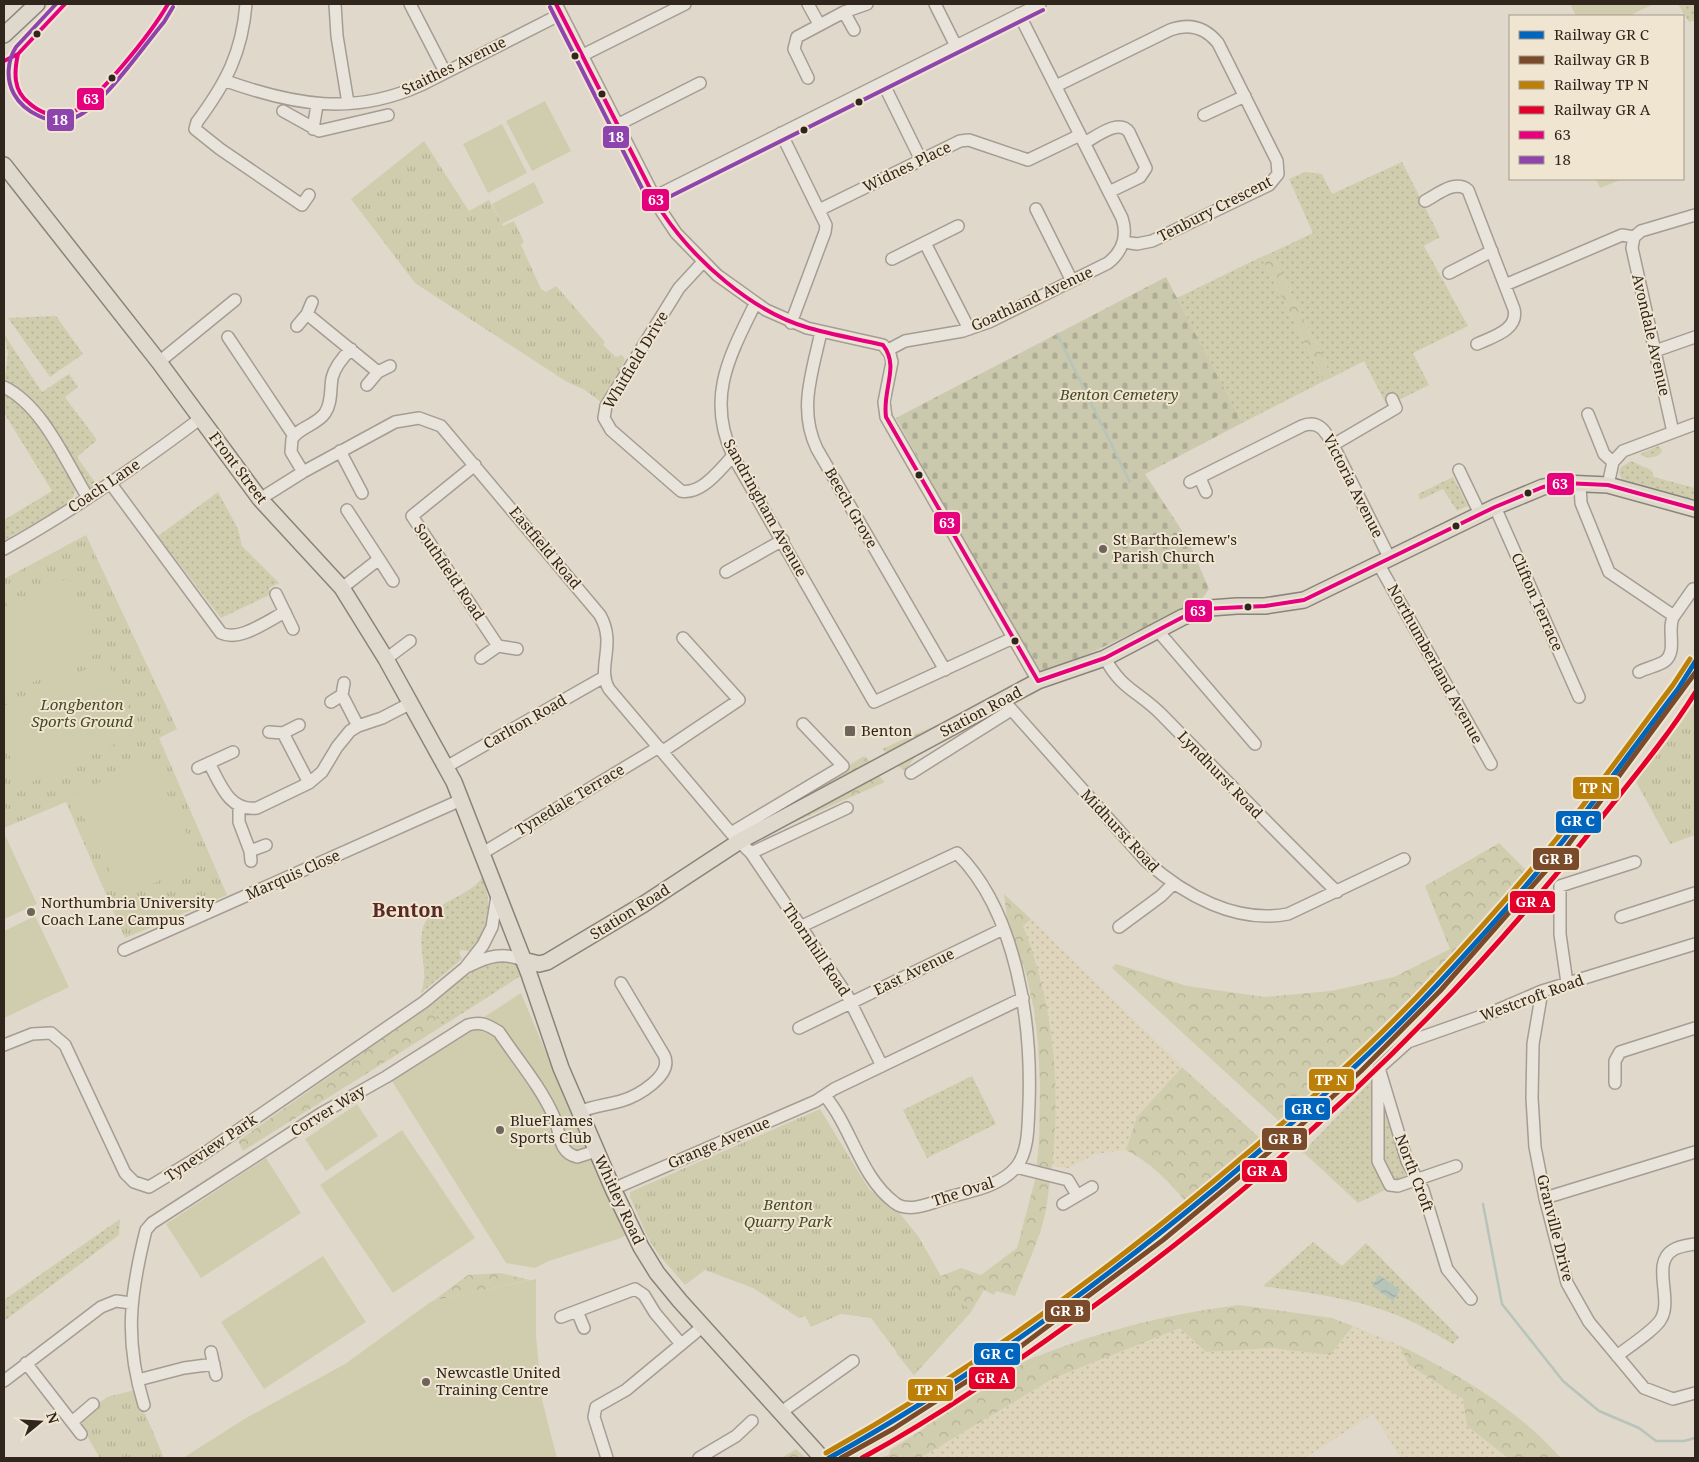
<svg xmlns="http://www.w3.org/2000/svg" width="1699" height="1462" viewBox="0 0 1699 1462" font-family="'Noto Serif',serif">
<defs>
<pattern id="farmland-dots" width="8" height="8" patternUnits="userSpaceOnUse" patternTransform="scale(1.25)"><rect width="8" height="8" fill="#ded5bc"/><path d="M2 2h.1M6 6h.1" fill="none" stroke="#bfb7a1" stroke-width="1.8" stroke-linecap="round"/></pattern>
<pattern id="grass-dots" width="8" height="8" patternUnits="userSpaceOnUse" patternTransform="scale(1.25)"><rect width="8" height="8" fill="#d0cdae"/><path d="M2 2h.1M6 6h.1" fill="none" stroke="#b3b095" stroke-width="1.8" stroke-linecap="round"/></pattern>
<pattern id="forest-crowns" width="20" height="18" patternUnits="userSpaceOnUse" patternTransform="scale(1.25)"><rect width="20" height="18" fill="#d0cdae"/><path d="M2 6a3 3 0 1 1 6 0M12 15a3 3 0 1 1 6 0" fill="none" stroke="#b3b095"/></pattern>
<pattern id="cemetery-stones" width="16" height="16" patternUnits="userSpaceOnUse" patternTransform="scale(1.25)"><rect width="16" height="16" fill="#cac8ad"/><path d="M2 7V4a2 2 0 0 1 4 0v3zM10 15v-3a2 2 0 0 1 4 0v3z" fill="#aeac94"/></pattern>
<pattern id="park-tufts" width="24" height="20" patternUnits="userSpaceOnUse" patternTransform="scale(1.25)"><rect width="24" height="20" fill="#d0cdae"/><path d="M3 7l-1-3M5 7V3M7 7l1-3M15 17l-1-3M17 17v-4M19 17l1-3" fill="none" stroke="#b3b095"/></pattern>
<pattern id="water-waves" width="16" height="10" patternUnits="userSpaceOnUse" patternTransform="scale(1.25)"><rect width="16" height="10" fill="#b6c4ba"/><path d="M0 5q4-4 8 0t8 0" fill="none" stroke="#9da89f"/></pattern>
</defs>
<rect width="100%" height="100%" fill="#e0d8ca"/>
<path fill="url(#farmland-dots)" d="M1031,919L1182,1067L1137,1117L1126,1150L1096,1154L1068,1168L1052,1166L1056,1100L1053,1047L1041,981L1023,926Z
M1353,1326L1399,1345L1409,1365L1463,1399L1467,1426L1508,1458H1401L1373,1414L1305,1458H920L1054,1378L1180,1327L1206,1352L1271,1348L1330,1355Z"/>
<path fill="url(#grass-dots)" d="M1678,4H1695V20L1689,22Z
M1402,162L1440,237L1424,246L1468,326L1413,353L1429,385L1387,406L1364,361L1333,377L1271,253L1313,233L1289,179L1305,172L1322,174L1332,194Z
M1261,257L1324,381L1242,423L1177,298Z
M56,316L83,354L50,377L8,318Z
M4,334L42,392L69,374L78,387L65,397L97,440L77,457L99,488L91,490L85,489L5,379L8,353Z
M4,392L37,421L67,470L75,490L72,501L67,506L4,540V520L52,491L4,413Z
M1658,446L1660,447L1662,451C1658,459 1646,459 1640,454Z
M1631,461L1651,470L1654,477L1695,488V500L1622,480L1619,473L1621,467Z
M1453,477L1468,506L1457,511L1443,489L1420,500L1418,494Z
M218,492L238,529L242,546L279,583L269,588L271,594L221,618L158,536Z
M483,874C491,905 492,927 470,951L461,950L459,952L462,959L421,993C431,969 413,942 427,919C440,899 478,893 483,874Z
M502,960L516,964L522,975L441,1027L429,1006C455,987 468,968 502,960Z
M972,1076L996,1124L927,1158L903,1110Z
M1379,1076L1414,1176L1358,1203L1303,1152L1372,1080Z
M120,1219L119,1235L4,1321V1300Z
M1313,1242L1342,1266L1366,1243L1459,1337L1453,1344C1434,1333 1415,1322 1394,1314C1353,1298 1307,1293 1263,1286Z"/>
<path fill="url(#forest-crowns)" d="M1271,253L1333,377L1324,381L1261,257Z
M993,700L888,754L882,749Z
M919,752L906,769L903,770L897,765Z
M864,756L871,762L743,831Z
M878,775L885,782L752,841Z
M1499,843L1529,873L1455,958L1372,1042L1281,1123L1112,968L1116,964L1187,986L1265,997L1331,991L1394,977L1450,949L1425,886Z
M1004,894L1031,919L1023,926C1054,1005 1062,1089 1051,1173C1049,1186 1048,1201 1045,1214C1039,1242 1025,1269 1015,1296L996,1291L994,1295L984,1290L971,1312L914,1375L896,1353L942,1311L941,1276L961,1268L981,1275L1017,1248L1035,1180L1039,1143L1040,1087L1038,1044L1034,1010L1026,974L1007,920Z
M429,1006L441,1027L243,1151L238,1141Z
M1182,1067L1264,1142L1188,1204C1167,1180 1154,1165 1126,1150L1137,1117Z
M500,1273L530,1280L433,1301L468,1275Z
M1239,1305L1332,1318L1353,1326L1330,1355L1271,1348L1206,1352L1180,1328L1054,1378L920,1458H880L889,1455L890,1450L925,1428L920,1419C951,1401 983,1379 1016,1365C1089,1334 1160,1315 1239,1305Z
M1399,1345C1460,1375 1516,1408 1561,1458H1508L1467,1426L1463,1399L1409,1365Z
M796,1449L806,1458H781Z"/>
<path fill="url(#cemetery-stones)" d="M1166,277L1242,423L1145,474L1188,540L1209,589L1201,600L1039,678L896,418Z"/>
<path fill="url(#park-tufts)" d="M424,141L469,211L489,200L503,226L514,221L524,242L521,245L541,289L546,292L556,286L605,342L603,345L616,357L622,355L625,360L601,402L585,390L567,382L415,283L351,199Z
M86,535L177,729L159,738L227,895L125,938L66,802L4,828V579Z
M1679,713H1695V835L1670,844L1634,778Z
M820,1109L869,1189L898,1211L918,1236L941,1276L971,1312L914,1375L871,1318L841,1314L811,1327L805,1316L799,1318L753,1288L705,1270L685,1285L659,1255L648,1238L630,1197V1192Z
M135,1390L164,1458H100L80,1424L81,1417L107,1397Z"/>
<path fill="#d0cdae" d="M1570,4H1654L1629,16H1576Z
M545,101L571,151L532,171L506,121Z
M502,124L527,173L488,193L463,144Z
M1596,179H1623L1600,188Z
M534,182L544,203L502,224L492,204Z
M69,578L101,652L4,695V607Z
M107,660L140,733L23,786L4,743V706Z
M1695,689V713H1679Z
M150,758L200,861L123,898L73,795Z
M4,833L37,904L4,919Z
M35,916L69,987L4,1018V931Z
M521,993L585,1146L584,1150L593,1163L626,1235L621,1238L549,1261L535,1268L506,1263L390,1078Z
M357,1104L378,1136L326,1171L305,1139Z
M402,1130L475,1238L393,1293L320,1185Z
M266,1158L301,1213L201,1278L166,1224Z
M323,1256L366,1322L264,1389L221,1322Z
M536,1279V1335L542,1400L557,1458H183L246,1418L345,1364L432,1301Z"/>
<path fill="url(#water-waves)" d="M1379,1275L1400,1290L1393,1301L1372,1286Z"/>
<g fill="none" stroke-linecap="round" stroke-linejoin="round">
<path stroke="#b6c4ba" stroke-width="2.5" d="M1057,334L1130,482
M1483,1204L1502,1304L1563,1381L1599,1411L1639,1428L1656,1441H1684L1695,1438"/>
<defs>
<path id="minor" d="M246,4C242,53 226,83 197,122L195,129L220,149L302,205L309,195
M335,4L337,36L348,103
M410,4L445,72
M556,4L662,212L676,233L717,275L766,310L807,328L883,345L890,354L892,362L884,402L886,417L1038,681
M808,4L819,24
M935,4L956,46
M844,12L867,4
M583,55L685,4
M808,78L794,49L797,37L844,12L854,30
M226,81C294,105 353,116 421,85L561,14
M883,83L921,160
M1056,86L1170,30C1189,23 1205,27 1218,43L1277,161L1278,174L1269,185L1152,241L1137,244L1124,242
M283,111L319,131L388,115
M1204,115L1245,96
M617,125L700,83
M313,129L317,105
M781,133L826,225L825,232L791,323
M1084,143C1096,137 1119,118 1129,132L1146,168L1140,177L1109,192
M654,197L1040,4
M1425,201C1437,195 1455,179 1468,190L1514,309C1519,330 1492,337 1477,344
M1036,209L1072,281
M819,210L960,141L969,140L1028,160L1080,135
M1634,237L1632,248L1673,432
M1634,237L1641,231L1695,215
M925,243L969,329
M892,259L958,226
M703,262L679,288L606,406L604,418L611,430L681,491C702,495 720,469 733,456
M1449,273L1492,251
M1505,285L1622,235L1634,237
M755,304C729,357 706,398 733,456L874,702L1013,638
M307,314L378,372
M297,326L307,314L312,302
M821,332C812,373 798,410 817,449L945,670
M228,337L294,436
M888,350L905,341L963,331L989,322L1108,263C1122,252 1128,236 1122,218L1019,14
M1655,351L1695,337
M159,362L235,300
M367,385L378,372L390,366
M4,387C43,406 66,462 88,498
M1588,414L1604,454L1613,462
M1333,445L1396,408L1392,399
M340,451L362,493
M475,465L412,516L498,646L481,658
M1459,470L1480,514
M303,472L291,452L292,439C299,427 317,425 325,413C332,403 330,390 332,378C335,366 343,357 351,349
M1200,478L1206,492
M1190,482L1302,426C1319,419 1326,432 1333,445L1390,559
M111,484L221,633C240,642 267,621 285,612
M1580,484L1581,503L1609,572L1674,616C1666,628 1678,651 1665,661C1658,666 1646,668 1639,672
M1608,485L1613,462L1623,451L1695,424
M260,499L303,472L395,422L419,418L441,426L600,615C617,645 596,667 609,689L731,833L751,853L847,995L882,1066
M1495,507L1579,697
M4,549C73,511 137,466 201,418
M379,559L393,581
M1379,565L1491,764
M726,572L783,540
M342,588L379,559L347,510
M276,594L293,629
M1674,616L1693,589
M1158,631L1255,744
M498,646L517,649
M1105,658C1121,689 1138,691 1161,714C1219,773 1277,833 1337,892
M386,659L410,641
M342,695L358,726
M1003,700L1146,861C1184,895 1236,924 1288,914L1404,859
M331,702L342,695L344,683
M269,732L283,733L299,725
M283,733L309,783
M663,751L739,700L683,638
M209,763C220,783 229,812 257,808L309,783L322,772L337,747L350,731L358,726L382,718L411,703
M446,767L604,677
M198,768L233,752
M911,773L1011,710
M239,807V822L250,851
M731,833L843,766L803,724
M751,853L847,808
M481,854L659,747
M251,861L250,851L266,845
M1621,917L1695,893
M802,926L957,853C1017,913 1032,1023 1029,1104C1028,1124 1029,1150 1017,1166C1001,1186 972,1191 949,1197C934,1202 909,1214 895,1203C860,1177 852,1128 825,1096
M1119,927L1161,896L1173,884
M124,950L461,800
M469,966C488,956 503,952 523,960
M1567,983L1560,934V886L1635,862
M1542,991L1533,1044L1532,1098L1535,1147L1545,1198L1567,1283L1589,1322L1644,1388L1673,1399L1695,1393
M799,1028L1003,929
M4,1045L32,1034L51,1033L65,1045L125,1173L134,1182L149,1187L202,1155L424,1002L465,968L483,945L492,927L497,896
M1379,1068L1408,1042L1493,1012L1542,991L1695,944
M1379,1068L1407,1161L1423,1190L1447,1269L1471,1299
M1378,1078V1161L1390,1185L1398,1186L1456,1166
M1615,1083V1061L1620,1052L1695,1028
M579,1112C593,1106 607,1105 621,1101C638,1096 674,1075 664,1055L621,983
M1016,1167L1068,1180L1077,1195
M613,1189L816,1101L834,1089L1023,998
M1545,1198L1695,1152
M1063,1204L1092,1187
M577,1311L584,1328
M561,1317L635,1289L644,1295L655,1313L681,1344
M211,1352L216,1375
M1617,1356C1628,1347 1655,1330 1661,1319C1673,1299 1651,1263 1673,1250C1679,1246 1689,1245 1695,1244
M26,1363L81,1434
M138,1380L184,1368L214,1364
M4,1381L101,1307L116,1301L131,1303
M144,1405C124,1340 130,1294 146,1230L152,1223L322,1113L386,1077L468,1025C481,1021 488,1025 499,1032C517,1059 541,1087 554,1117C561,1132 557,1152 577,1157L596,1151
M780,1413L853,1361
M72,1422L93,1404
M607,1458L594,1417L596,1407L626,1390L702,1327
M699,1458L736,1436L752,1421"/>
<path id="major" d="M4,35L37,4
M4,165L159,362L260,499L342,588L386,659L454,782L529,974L561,1068L613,1189L641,1247L657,1273L680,1301L822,1458
M523,960L539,964L547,962L644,904L740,841L1038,681L1105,658L1183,617L1210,608L1237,606H1265L1304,600L1495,507L1543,487L1564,483L1608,485L1695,509"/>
</defs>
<use href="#minor" stroke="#a59d94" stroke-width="14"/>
<use href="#major" stroke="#8a837a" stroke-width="18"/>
<use href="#minor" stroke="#e8e3db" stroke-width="11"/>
<use href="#major" stroke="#dfd8cd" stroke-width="15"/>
<defs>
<path id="bus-1" d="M556,4L662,212C694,260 752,312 809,328C833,335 858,339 883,345C900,367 882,389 886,417L1038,681
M18,54C14,72 13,91 29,103C39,112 55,119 68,114C95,106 153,30 168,4
M4,61L18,54L65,4
M1038,681L1105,658L1183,617L1203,609L1265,606L1304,600L1495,507L1543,487L1564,483L1608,485L1695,509"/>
<path id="bus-2" d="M56,4L16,47C7,61 6,80 14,94C20,105 28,111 39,116C51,122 68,122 80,115C106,101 143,47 164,22L173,7
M550,7L648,200
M657,203L1043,10"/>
</defs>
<use href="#bus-1" stroke="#f0e5d1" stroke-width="8"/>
<use href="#bus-2" stroke="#f0e5d1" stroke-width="8"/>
<use href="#bus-1" stroke="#e5007d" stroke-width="4"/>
<use href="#bus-2" stroke="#8e44ad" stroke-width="4"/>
<defs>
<path id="rail-1" d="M829,1458C968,1381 1096,1287 1218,1186C1294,1122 1369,1058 1436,986C1478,941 1520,894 1559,846C1600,795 1638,741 1678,689L1695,662"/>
<path id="rail-2" d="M841,1458L893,1429L1020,1347L1163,1240L1299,1127L1361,1071L1440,991L1565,849L1695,673"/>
<path id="rail-3" d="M826,1453C964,1375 1093,1282 1214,1181C1290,1118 1364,1054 1432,981C1474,936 1515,890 1554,842C1595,792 1633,738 1673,685L1690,659"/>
<path id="rail-4" d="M862,1458C941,1415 1014,1364 1087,1311C1278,1173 1450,1012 1595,826C1628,784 1667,738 1695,693"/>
</defs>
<use href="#rail-1" stroke="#f0e5d1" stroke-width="9"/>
<use href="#rail-2" stroke="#f0e5d1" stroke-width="9"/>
<use href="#rail-3" stroke="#f0e5d1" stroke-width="9"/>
<use href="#rail-4" stroke="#f0e5d1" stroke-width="9"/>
<use href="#rail-1" stroke="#0065bd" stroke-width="5"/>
<use href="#rail-2" stroke="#7a4b2a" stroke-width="5"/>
<use href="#rail-3" stroke="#bc8009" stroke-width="5"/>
<use href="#rail-4" stroke="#e4002b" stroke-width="5"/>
</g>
<g fill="#31261e" stroke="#f0e5d1" stroke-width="2">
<circle cx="37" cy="34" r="4.5"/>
<circle cx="575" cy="56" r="4.5"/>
<circle cx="112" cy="78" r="4.5"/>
<circle cx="602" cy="94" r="4.5"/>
<circle cx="859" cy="102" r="4.5"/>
<circle cx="804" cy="130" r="4.5"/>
<circle cx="919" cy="475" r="4.5"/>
<circle cx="1528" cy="493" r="4.5"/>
<circle cx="1456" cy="526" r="4.5"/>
<circle cx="1248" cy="607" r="4.5"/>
<circle cx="1015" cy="641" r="4.5"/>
</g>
<g fill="#6e645a" stroke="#f0e5d1" stroke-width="2">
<circle cx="1103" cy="549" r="5"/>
<rect x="844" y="725" width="12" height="12" rx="2.5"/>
<circle cx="31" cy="912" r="5"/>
<circle cx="500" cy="1130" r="5"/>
<circle cx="426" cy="1382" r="5"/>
</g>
<g text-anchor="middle" stroke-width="4" stroke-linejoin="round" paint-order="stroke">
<g font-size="15" fill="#31261e" stroke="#f0e5d1">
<text transform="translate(454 66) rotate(-26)" y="5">Staithes Avenue</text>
<text transform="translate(907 167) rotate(-26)" y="5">Widnes Place</text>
<text transform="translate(1215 209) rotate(-27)" y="5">Tenbury Crescent</text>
<text transform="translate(1032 299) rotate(-25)" y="5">Goathland Avenue</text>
<text transform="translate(1651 335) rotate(77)" y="5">Avondale Avenue</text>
<text transform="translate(636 360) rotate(-59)" y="5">Whitfield Drive</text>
<text transform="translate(238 468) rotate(53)" y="5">Front Street</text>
<text transform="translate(104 486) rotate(-34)" y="5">Coach Lane</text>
<text transform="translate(1353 486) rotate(63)" y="5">Victoria Avenue</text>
<text transform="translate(765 508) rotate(61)" y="5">Sandringham Avenue</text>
<text transform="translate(851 508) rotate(60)" y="5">Beech Grove</text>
<text transform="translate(545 548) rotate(50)" y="5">Eastfield Road</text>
<text transform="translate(449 572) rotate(56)" y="5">Southfield Road</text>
<text transform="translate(1537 602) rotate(66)" y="5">Clifton Terrace</text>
<text transform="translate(1435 664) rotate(61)" y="5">Northumberland Avenue</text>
<text transform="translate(981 712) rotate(-28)" y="5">Station Road</text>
<text transform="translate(525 722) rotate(-30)" y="5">Carlton Road</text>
<text transform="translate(1220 775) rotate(46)" y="5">Lyndhurst Road</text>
<text transform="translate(570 800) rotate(-31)" y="5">Tynedale Terrace</text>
<text transform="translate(1120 831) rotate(47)" y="5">Midhurst Road</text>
<text transform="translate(293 875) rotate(-24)" y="5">Marquis Close</text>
<text transform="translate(630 912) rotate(-32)" y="5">Station Road</text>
<text transform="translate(816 950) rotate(56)" y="5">Thornhill Road</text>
<text transform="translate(914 972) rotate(-26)" y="5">East Avenue</text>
<text transform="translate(1532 998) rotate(-20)" y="5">Westcroft Road</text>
<text transform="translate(328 1111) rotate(-31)" y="5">Corver Way</text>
<text transform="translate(719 1143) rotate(-23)" y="5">Grange Avenue</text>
<text transform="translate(211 1148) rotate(-34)" y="5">Tyneview Park</text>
<text transform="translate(1414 1173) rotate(69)" y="5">North Croft</text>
<text transform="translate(963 1192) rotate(-18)" y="5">The Oval</text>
<text transform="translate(619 1200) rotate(65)" y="5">Whitley Road</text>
<text transform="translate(1555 1228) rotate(76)" y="5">Granville Drive</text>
</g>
<g font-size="15" font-style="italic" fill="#454b27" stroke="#f0e5d1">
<text x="1119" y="400">Benton Cemetery</text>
<text x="82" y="710">Longbenton<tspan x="82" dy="17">Sports Ground</tspan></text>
<text x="788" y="1210">Benton<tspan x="788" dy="17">Quarry Park</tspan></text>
</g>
<g font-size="15" fill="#31261e" stroke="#f0e5d1" text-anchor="start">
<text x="1113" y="545">St Bartholemew's<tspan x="1113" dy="17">Parish Church</tspan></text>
<text x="861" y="736">Benton</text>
<text x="41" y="908">Northumbria University<tspan x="41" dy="17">Coach Lane Campus</tspan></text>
<text x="510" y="1126">BlueFlames<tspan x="510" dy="17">Sports Club</tspan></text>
<text x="436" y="1378">Newcastle United<tspan x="436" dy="17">Training Centre</tspan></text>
</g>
<g font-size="20" font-weight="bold" fill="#582a23" stroke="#f0e5d1">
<text x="408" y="917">Benton</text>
</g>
</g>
<g stroke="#f0e5d1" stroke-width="2">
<rect x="76" y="87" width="29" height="24" rx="5" fill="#e5007d"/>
<rect x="46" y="108" width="29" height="24" rx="5" fill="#8e44ad"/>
<rect x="602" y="125" width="28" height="24" rx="5" fill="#8e44ad"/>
<rect x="641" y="188" width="29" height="24" rx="5" fill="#e5007d"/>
<rect x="1546" y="472" width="29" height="24" rx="5" fill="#e5007d"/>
<rect x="933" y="511" width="28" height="24" rx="5" fill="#e5007d"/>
<rect x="1184" y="599" width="29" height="24" rx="5" fill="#e5007d"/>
<rect x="1572" y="776" width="48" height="24" rx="5" fill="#bc8009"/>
<rect x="1555" y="810" width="47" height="24" rx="5" fill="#0065bd"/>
<rect x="1532" y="847" width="48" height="24" rx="5" fill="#7a4b2a"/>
<rect x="1509" y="890" width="47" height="24" rx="5" fill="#e4002b"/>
<rect x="1308" y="1068" width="47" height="24" rx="5" fill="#bc8009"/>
<rect x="1284" y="1097" width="47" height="24" rx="5" fill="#0065bd"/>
<rect x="1261" y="1127" width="47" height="24" rx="5" fill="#7a4b2a"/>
<rect x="1241" y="1159" width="47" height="24" rx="5" fill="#e4002b"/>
<rect x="1044" y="1299" width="47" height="24" rx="5" fill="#7a4b2a"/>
<rect x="973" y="1342" width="48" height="24" rx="5" fill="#0065bd"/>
<rect x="968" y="1366" width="48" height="24" rx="5" fill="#e4002b"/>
<rect x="907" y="1378" width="47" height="24" rx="5" fill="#bc8009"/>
</g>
<g font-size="14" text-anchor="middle" font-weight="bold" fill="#fff">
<text x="91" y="104">63</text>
<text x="60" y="125">18</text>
<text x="616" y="142">18</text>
<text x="656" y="205">63</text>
<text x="1560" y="489">63</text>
<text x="947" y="528">63</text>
<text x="1198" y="616">63</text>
<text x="1596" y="793">TP N</text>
<text x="1578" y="826">GR C</text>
<text x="1556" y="864">GR B</text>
<text x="1533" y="907">GR A</text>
<text x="1331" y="1085">TP N</text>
<text x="1308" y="1114">GR C</text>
<text x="1285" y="1144">GR B</text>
<text x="1264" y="1176">GR A</text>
<text x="1067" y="1316">GR B</text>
<text x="997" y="1359">GR C</text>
<text x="992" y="1383">GR A</text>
<text x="931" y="1395">TP N</text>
</g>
<rect width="1699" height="1462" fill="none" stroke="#31261e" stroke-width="10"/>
<rect x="1509" y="15" width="175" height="165" fill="#f0e5d1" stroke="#a49989"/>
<rect x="1519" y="31" width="25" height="8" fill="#0065bd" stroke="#a49989"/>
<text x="1554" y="40" font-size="15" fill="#31261e">Railway GR C</text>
<rect x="1519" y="56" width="25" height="8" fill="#7a4b2a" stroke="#a49989"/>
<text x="1554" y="65" font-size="15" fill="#31261e">Railway GR B</text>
<rect x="1519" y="81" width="25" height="8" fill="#bc8009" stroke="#a49989"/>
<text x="1554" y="90" font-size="15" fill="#31261e">Railway TP N</text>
<rect x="1519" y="106" width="25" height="8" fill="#e4002b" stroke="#a49989"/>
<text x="1554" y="115" font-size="15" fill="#31261e">Railway GR A</text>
<rect x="1519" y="131" width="25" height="8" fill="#e5007d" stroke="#a49989"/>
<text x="1554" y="140" font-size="15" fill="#31261e">63</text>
<rect x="1519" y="156" width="25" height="8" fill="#8e44ad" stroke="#a49989"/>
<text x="1554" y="165" font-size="15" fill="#31261e">18</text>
<g transform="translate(40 1422) rotate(72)" stroke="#f0e5d1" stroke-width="4" paint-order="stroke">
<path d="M0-4L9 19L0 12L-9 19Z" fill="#31261e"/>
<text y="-8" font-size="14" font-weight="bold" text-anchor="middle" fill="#31261e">N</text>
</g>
</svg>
